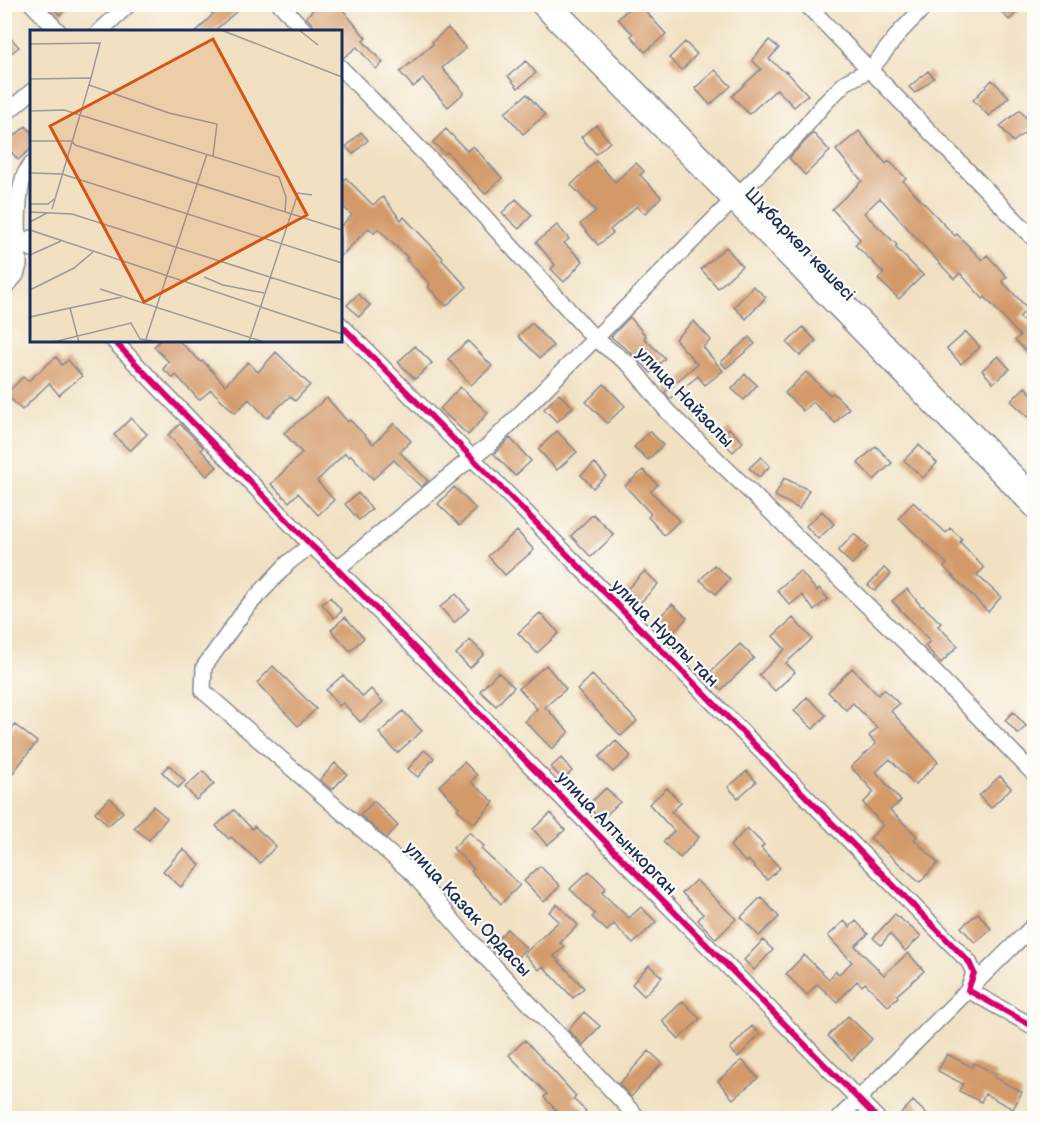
<svg xmlns="http://www.w3.org/2000/svg" width="1039" height="1123" viewBox="0 0 1039 1123" font-family="'Balsamiq Sans',sans-serif">
<rect width="100%" height="100%" fill="#fdfcf7"/>
<filter id="ink" filterUnits="userSpaceOnUse"><feTurbulence type="fractalNoise" baseFrequency=".0167" numOctaves="2"/><feDisplacementMap in="SourceGraphic" scale="12" xChannelSelector="R" yChannelSelector="G"/><feConvolveMatrix kernelMatrix="1 2 1 2 8 2 1 2 1" color-interpolation-filters="sRGB"/></filter>
<filter id="wash" filterUnits="userSpaceOnUse"><feTurbulence type="fractalNoise" baseFrequency=".008" numOctaves="4" result="noise"/><feDisplacementMap in="SourceGraphic" scale="24" xChannelSelector="R" yChannelSelector="G"/><feGaussianBlur stdDeviation="1.35" result="paint"/><feColorMatrix in="noise" values="0 0 0 0 0 0 0 0 0 0 0 0 0 0 0 0 0 1.4 0 .05"/><feComposite in="paint" operator="in"/></filter>
<g filter="url(#wash)">
<rect width="100%" height="100%" fill="#f1e1c2"/>
<g id="blocks">
<path fill="#d39967" d="M49,4H71L60,15Z
M217,4H231L237,11L213,32H196L213,14L210,11Z
M319,4H338L366,38L363,41L383,63L376,69L357,47L343,58H340V32H319L306,17Z
M633,4H639L666,34L645,52L631,36L633,34L618,19Z
M1003,4H1026L1009,20L999,9Z
M448,28L466,48L442,68L464,93L448,107L423,79L413,87L400,72L433,44L432,42Z
M4,31L19,47L4,59Z
M769,40L779,48L769,59L785,72L786,71L808,95L794,107L777,89L749,114L732,96L761,69L752,60Z
M685,42L697,54L682,70L669,58Z
M526,61L536,73L518,88L508,76Z
M715,70L731,86L710,105L695,88Z
M928,71L934,78L915,93L909,87Z
M992,80L1009,97L989,116L973,100Z
M527,94L545,115L523,134L505,113Z
M1020,110L1033,126L1013,142L1000,126Z
M596,125L610,142L596,154L581,137Z
M26,126L32,133V148L18,160L5,144Z
M446,129L467,151L473,146L502,178L485,194L447,152L445,154L433,142Z
M859,131L886,164L889,161L906,178L903,181L955,236L957,234L982,260L987,255L1007,277L1002,281L1028,309L1019,317L1035,332V360L1015,340L1020,336L985,297L983,299L960,273L954,279L880,198L864,213L897,245L895,247L923,275L899,299L878,279L884,273L855,245L860,239L832,209L862,181L836,150Z
M361,132L368,140L353,154L346,147Z
M813,133L830,151L805,175L789,158Z
M596,161L615,182L636,163L644,171L640,175L661,197L645,214L637,206L610,230L613,233L598,245L580,224L596,211L571,185Z
M346,178L373,205L383,197L401,220L404,217L443,258L442,260L467,287L446,306L428,287L430,284L406,259L408,258L378,229L374,233L369,228L340,257V227L352,215L340,204V183Z
M516,199L532,215L519,229L502,213Z
M557,225L569,239L564,243L583,261L564,282L551,269L555,265L536,242Z
M726,247L742,266L718,288L701,269Z
M753,286L766,297L746,319L734,307Z
M358,294L370,305L359,317L347,305Z
M630,317L646,336L644,338L665,358L651,373L636,357L611,337Z
M694,321L711,340L703,347L723,371L705,385L698,376L670,399L665,392L697,364L675,339Z
M532,323L553,346L540,358L518,336Z
M803,327L816,341L800,356L787,343Z
M966,332L980,347L961,364L947,349Z
M749,337L755,344L726,368L721,362Z
M160,340H178L201,362L203,361L225,385L248,362L258,372L276,352L310,385L295,401L290,396L267,418L249,399L235,413L211,390L199,400L176,375L173,378L163,369L169,362L154,347Z
M468,341L492,366L471,385L448,359Z
M415,346L432,363L415,379L398,362Z
M998,356L1010,369L993,383L982,370Z
M56,357L62,365L68,360L82,376L59,395L49,383L22,410L6,394L23,377L28,381Z
M806,372L830,395L833,393L849,408L835,423L813,402L803,411L785,393Z
M745,374L757,385L744,400L732,389Z
M604,384L625,406L607,423L586,402Z
M460,387L488,413L468,435L440,409Z
M1025,387L1035,397V423L1011,401Z
M559,394L573,407L557,422L544,409Z
M327,398L348,422L350,420L373,444L394,423L411,441L400,452L428,481L421,487L394,460L373,479L351,455L349,457L345,453L317,481L334,500L318,515L298,493L289,502L271,484L302,453L284,433Z
M131,418L147,434L130,451L114,435Z
M180,424L203,447L201,450L217,467L207,476L168,435Z
M729,428L743,442L733,452L719,438Z
M557,431L577,452L557,470L538,449Z
M650,431L663,445L648,460L634,447Z
M510,438L531,461L515,476L494,454Z
M919,445L937,463L923,478L904,460Z
M876,446L892,463L874,480L858,463Z
M761,457L770,466L759,477L749,468Z
M595,463L606,476L593,488L581,475Z
M643,470L658,485L651,491L679,521L664,535L648,517L651,514L625,486Z
M784,478L809,490L799,509L775,496Z
M454,487L476,509L460,525L438,504Z
M358,493L372,509L359,520L345,504Z
M913,502L946,533L950,528L962,539L960,542L984,568L977,575L1001,597L988,612L944,567L947,564L899,518Z
M822,511L834,524L818,539L806,526Z
M593,514L614,535L591,557L571,536Z
M517,531L534,550L505,575L488,556Z
M854,534L868,547L852,564L838,551Z
M714,565L730,579L716,594L700,580Z
M884,568L891,574L875,591L868,585Z
M645,571L658,584L638,605L624,592Z
M800,571L817,591L819,588L828,599L814,610L802,595L790,605L777,590Z
M907,589L922,607L923,606L941,623L938,626L958,646L941,663L925,646L930,641L892,601Z
M456,594L469,609L454,623L440,607Z
M330,597L342,611L334,618L322,604Z
M672,604L687,618L672,634L657,620Z
M540,613L559,633L537,653L518,633Z
M345,617L364,638L350,651L331,630Z
M793,618L812,639L786,663L795,672L775,691L759,675L785,649L773,636Z
M470,640L484,654L470,668L456,654Z
M740,644L754,658L721,690L707,675Z
M546,665L566,689L545,707L569,732L552,749L525,721L537,709L519,688Z
M273,666L316,709L298,726L257,683Z
M852,668L878,695L884,689L899,704L891,711L938,762L915,785L890,759L876,772L901,801L890,810L917,836L914,839L938,863L920,882L870,838L883,825L863,803L874,792L851,767L876,744L869,736L877,728L853,703L846,710L828,692Z
M498,672L514,687L496,706L480,691Z
M343,675L363,697L371,689L383,702L360,722L343,703L339,706L326,690Z
M592,675L637,721L621,736L577,690Z
M807,697L826,715L813,729L794,711Z
M403,711L422,731L397,753L379,733Z
M1013,712L1026,726L1018,734L1005,720Z
M15,725L37,742L4,784V739Z
M616,741L631,756L613,772L599,757Z
M424,750L434,758L418,777L408,769Z
M561,758L572,771L563,780L551,767Z
M464,762L477,775L471,782L494,802L474,824L457,809L459,807L439,786Z
M335,763L347,774L332,790L320,780Z
M169,765L185,781L178,788L162,772Z
M203,771L214,784L196,800L185,787Z
M747,771L756,782L738,798L728,787Z
M1000,776L1011,788L991,808L979,796Z
M606,788L620,802L601,820L587,806Z
M667,788L681,803L671,812L699,837L680,858L663,842L674,831L649,804Z
M110,798L123,812L108,826L95,812Z
M374,801L398,826L386,838L360,815Z
M153,806L167,818L149,840L134,828Z
M234,810L252,829L254,826L276,846L260,863L231,837L229,839L216,826Z
M551,813L565,830L547,845L533,829Z
M747,828L764,845L761,848L780,868L767,880L748,860L746,863L730,846Z
M469,832L484,846L481,849L520,885L501,904L471,871L474,869L453,848Z
M183,849L200,865L181,887L163,871Z
M540,866L560,886L544,902L524,881Z
M589,871L606,888L602,893L629,918L641,907L656,922L633,944L614,924L607,931L592,917L595,914L570,889Z
M696,880L736,919L716,939L698,920L703,914L682,893Z
M761,897L779,917L759,936L741,917Z
M557,904L578,925L560,943L564,947L554,956L584,988L573,998L543,966L539,970L524,954L559,921L549,912Z
M978,913L991,929L975,943L961,927Z
M895,914L921,936L905,951L890,934L881,945L873,938Z
M844,921L850,927L856,921L868,934L855,946L884,975L908,953L924,971L897,995L898,997L888,1006L865,983L862,986L857,981L837,1002L817,984L807,995L786,974L804,955L829,979L836,971L839,974L852,962L828,936Z
M507,929L526,948L511,964L491,946Z
M763,940L773,950L754,970L744,960Z
M649,965L662,977L644,996L632,984Z
M683,1001L700,1019L679,1039L662,1021Z
M584,1012L600,1026L583,1045L568,1030Z
M848,1016L872,1039L852,1060L828,1036Z
M752,1026L760,1034L738,1057L730,1049Z
M525,1040L576,1096L573,1099L586,1111L579,1119H564L544,1097L547,1094L509,1055Z
M649,1051L662,1063L631,1097L619,1084Z
M947,1054L972,1067L974,1063L996,1074L994,1077L1022,1092L1013,1109L985,1094L981,1102L959,1091L963,1084L938,1071Z
M742,1060L758,1078L733,1099L718,1081Z
M913,1101L932,1119H896Z"/>
</g>
</g>
<g filter="url(#ink)">
<use href="#blocks" fill-opacity="0" stroke="#868890" stroke-width="1.5"/>
<g fill="none" stroke-linecap="round" stroke-linejoin="round">
<defs>
<path id="minor" d="M32,4L59,32
M280,4L306,32
M537,4L1034,511
M554,4L1034,492
M806,4L1034,239
M99,32L129,4
M340,67L464,194L594,338L630,365L667,411L909,646L1034,774
M4,115L32,91
M32,238V249
M4,284L9,283L16,275L19,265C19,242 13,179 32,164
M340,324L969,962L974,973L968,990L1034,1027
M113,340L311,545L337,569L877,1118
M311,545L289,562L247,607L204,667L203,691L412,873L473,944L638,1118
M337,569L471,458L488,446L799,134L823,105L846,82L871,69L900,32L927,4
M839,1118L1034,925"/>
</defs>
<use href="#minor" stroke="#868890" stroke-width="18"/>
<use href="#minor" stroke="#fff" stroke-width="15"/>
<defs>
<path id="cycleway" d="M340,324L969,962L974,973L968,990L1034,1027
M113,340L311,545L337,569L877,1118"/>
</defs>
<use href="#cycleway" stroke="#fdfcf7" stroke-width="10"/>
<use href="#cycleway" stroke="#d6006c" stroke-width="6"/>
</g>
</g>
<g text-anchor="middle" stroke-width="4.5" stroke-linejoin="round" paint-order="stroke">
<g font-size="18" fill="#1b2f5e" stroke="#fdfcf7">
<text transform="translate(800 244) rotate(46)" y="6">Шұбаркөл көшесі</text>
<text transform="translate(685 397) rotate(46)" y="6">улица Найзалы</text>
<text transform="translate(665 633) rotate(45)" y="6">улица Нурлы тан</text>
<text transform="translate(617 833) rotate(46)" y="6">улица Алтынкорган</text>
<text transform="translate(468 909) rotate(47)" y="6">улица Казак Ордасы</text>
</g>
</g>
<g transform="translate(30 30)">
<rect width="312" height="312" fill="#f1e1c2"/>
<path fill="none" stroke="#9b9a9a" stroke-width="1.5" d="M191,0L312,47M269,0L288,15M0,14L70,13L61,48M0,49L61,48L59,55L139,83L187,94L183,126M0,81L34,80L249,147L256,167L255,182M0,111H42L45,115L312,200M0,143L32,144L312,233M0,174H18L24,169M22,179L59,55M0,182L42,184L312,270M0,192L17,183M0,200L312,304M0,225L31,211M174,247L193,255L234,263M70,259L234,312M0,260L44,238L63,222M40,278L92,267M0,287L40,278L49,312M23,312L101,293L110,309L131,312M115,312L177,124M219,312L268,163L282,165"/>
<path fill="#d45514" fill-opacity="0.15" stroke="#d45514" stroke-width="3" d="M183,9L277,185L114,272L20,96Z"/>
<rect width="312" height="312" fill="none" stroke="#1b2f5e" stroke-width="3"/>
</g>
<rect width="1039" height="1123" fill="none" stroke="#fdfcf7" stroke-width="24"/>
</svg>
